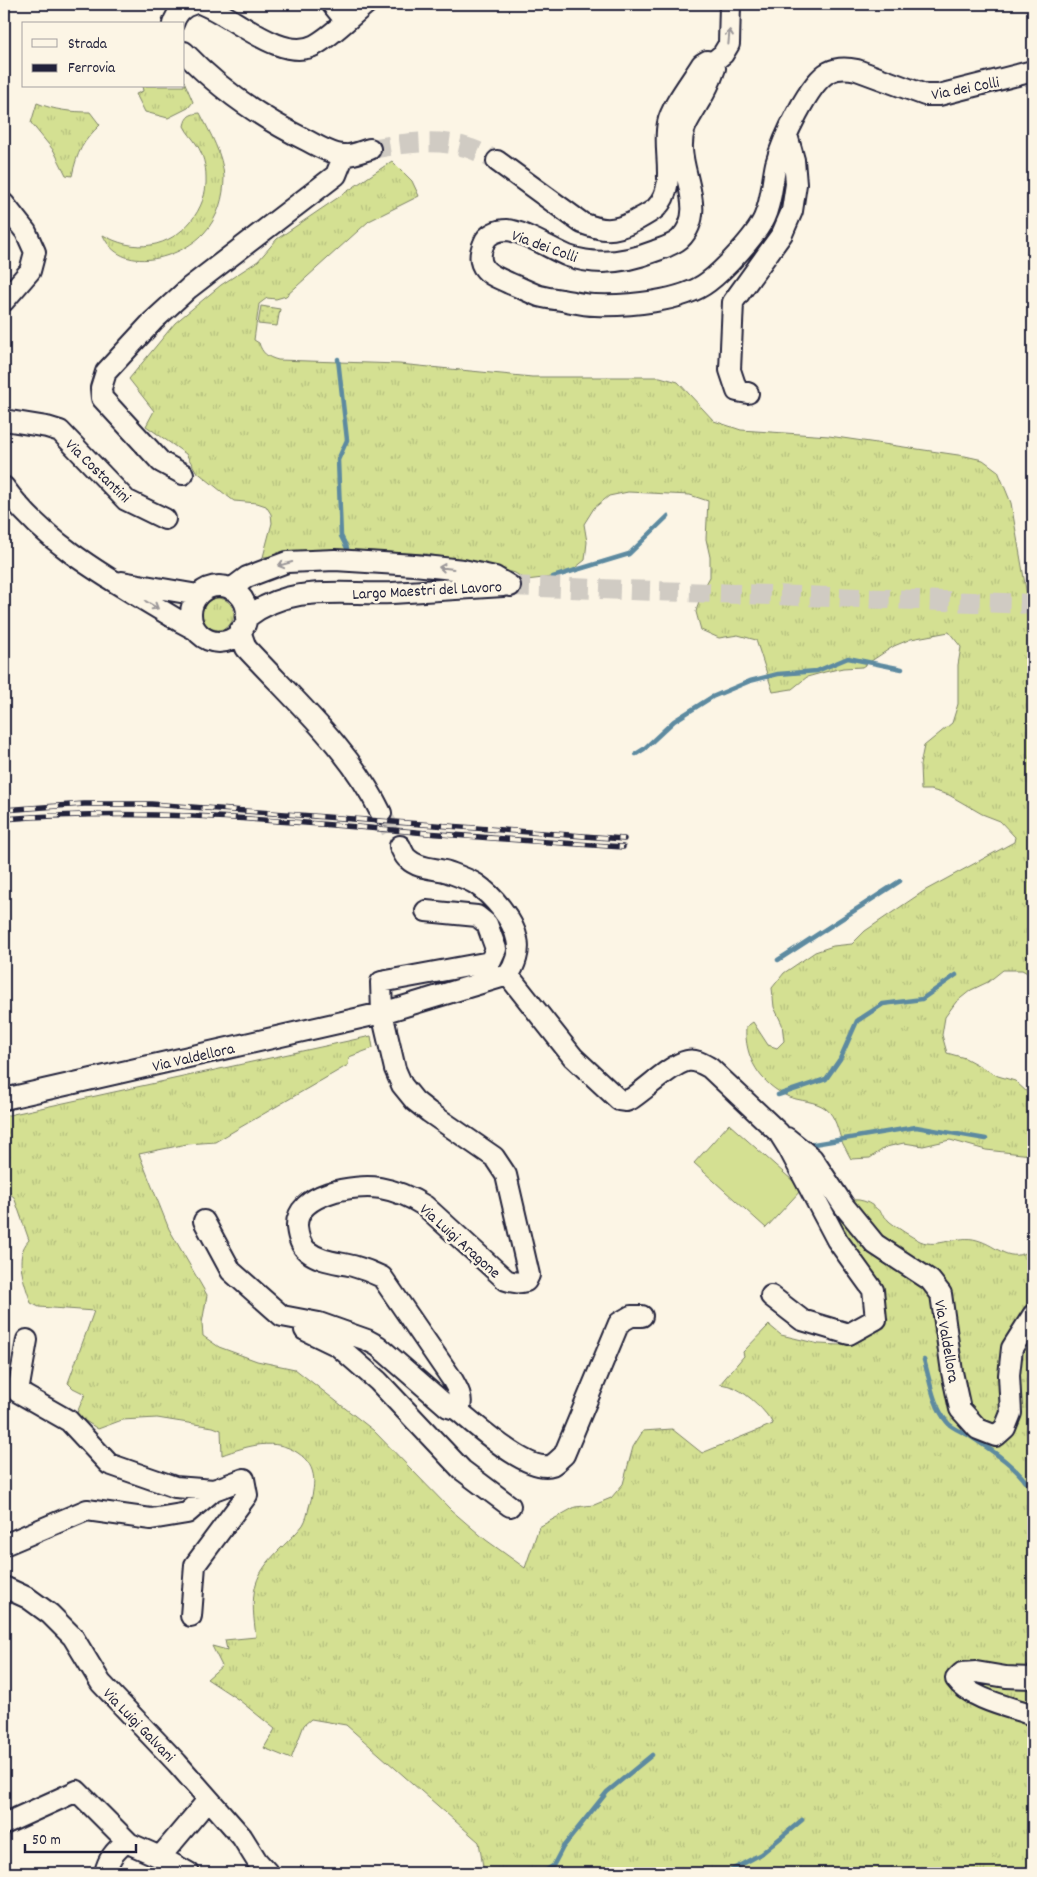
<svg xmlns="http://www.w3.org/2000/svg" width="1037" height="1877" viewBox="0 0 1037 1877" font-family="Dekko,sans-serif">
<defs>
<pattern id="grass-tufts" width="24" height="20" patternUnits="userSpaceOnUse" patternTransform="scale(1.25)"><rect width="24" height="20" fill="#d4e092"/><path d="M3 7l-1-3M5 7V3M7 7l1-3M15 17l-1-3M17 17v-4M19 17l1-3" fill="none" stroke="#b6c07f"/></pattern>
<pattern id="park-dots" width="8" height="8" patternUnits="userSpaceOnUse" patternTransform="scale(1.25)"><rect width="8" height="8" fill="#d4e092"/><path d="M2 2h.1M6 6h.1" fill="none" stroke="#b6c07f" stroke-width="1.8" stroke-linecap="round"/></pattern>
</defs>
<rect width="100%" height="100%" fill="#fcf5e5"/>
<filter id="ink" filterUnits="userSpaceOnUse"><feTurbulence type="fractalNoise" baseFrequency=".02" numOctaves="2"/><feDisplacementMap in="SourceGraphic" scale="10" xChannelSelector="R" yChannelSelector="G"/><feConvolveMatrix kernelMatrix="1 2 1 2 8 2 1 2 1" color-interpolation-filters="sRGB"/></filter>
<g filter="url(#ink)">
<path fill="url(#grass-tufts)" stroke="#7b8166" d="M184,81L193,102L188,108L168,118L145,112L136,94L143,91L142,86H184Z
M37,103C54,110 71,112 90,112L100,125C83,141 77,152 72,176L66,175L54,151L31,123Z
M200,113C210,133 223,155 224,177C224,197 218,218 204,233C180,259 120,276 103,235C117,243 134,248 151,245C182,240 208,209 206,177C206,166 203,154 197,145C193,138 187,133 184,126C186,116 190,114 200,113Z
M392,161L412,181L419,196L369,221L286,296L276,299L267,298L259,304L254,340L259,343C262,353 267,357 278,360L399,364L532,377H660L678,382L714,421L741,430L829,436L965,456L983,460L998,471L1011,503L1033,630V976L1022,970H1003L988,982L971,990L956,1002L945,1017L942,1035L947,1053L965,1058L998,1076L1015,1081L1028,1093L1033,1091V1162L1031,1155L986,1150L950,1140L923,1146L904,1143L886,1147L870,1158L851,1159C848,1153 845,1148 842,1142C838,1131 836,1116 825,1108C815,1101 800,1101 789,1097C760,1084 744,1057 746,1027L753,1022L768,1045L777,1048L784,1041L782,1024L774,1007L772,988L784,973L815,952L833,946L852,944L865,931L924,891L1014,842L1015,837L1000,821L982,814L949,795L931,790H921L920,765L924,746L952,723L958,704V665L961,647L949,632L911,639L894,646L862,667L843,668L825,672L807,677L792,689L773,692L756,640L738,635L719,638L701,630L696,612L701,593L710,577V557L706,539L708,501L690,495L628,492L609,496L594,508L584,524L587,542L585,560L570,572L552,577L526,580L515,573L479,563L427,554L340,550L263,557L272,523L271,514L266,506L257,503L234,501L226,495L196,471L186,454L146,426L154,411L129,379L175,323L221,285L258,261L277,239Z
M202 614a16 16 0 1 1 32 0a16 16 0 1 1-32 0Z
M371,1036L373,1048L349,1057L348,1065L215,1142L187,1144L139,1154L169,1229L207,1295L202,1323L203,1336L219,1347L257,1361L295,1369L373,1430L451,1510L486,1540L525,1568L539,1527L575,1507L594,1505L611,1498L623,1484L633,1447L643,1431L672,1429L702,1453L773,1424C766,1411 749,1395 735,1388C731,1386 725,1385 720,1384L744,1356L743,1352L769,1325L781,1335L819,1344L840,1345L856,1342L879,1324L885,1306L882,1288L829,1210L832,1201C841,1201 851,1199 859,1200C873,1202 881,1213 890,1222C899,1229 910,1236 920,1241C938,1249 958,1234 977,1240C999,1246 1008,1265 1033,1249V1873H484L479,1842L346,1725L311,1719L304,1725L291,1759L264,1748L275,1729L239,1700L207,1679L222,1666L212,1646L227,1650L225,1640L256,1637C254,1619 251,1601 256,1584C263,1560 288,1544 303,1525C306,1520 308,1513 309,1507C315,1487 319,1467 298,1453C275,1437 247,1446 222,1455L221,1430L213,1427L157,1418L122,1420L98,1429L76,1415L85,1394L73,1388L68,1383L94,1311L39,1307L31,1303C25,1284 13,1257 29,1240L14,1197L10,1194L4,1195V1116Z"/>
<path fill="url(#park-dots)" stroke="#7b8166" d="M261,306L280,309L277,326L258,324Z"/>
<path fill="#d4e092" stroke="#7b8166" d="M729,1124L802,1189L766,1228L694,1163Z"/>
<g fill="none" stroke-linecap="round" stroke-linejoin="round">
<path stroke="#5d8aa0" stroke-width="4.5" d="M338,359L347,440L338,460L341,536L347,548
M553,577L629,554L668,516
M636,754L644,749L674,721L712,697L750,681L778,674L817,671L848,658L902,669
M778,960L900,881
M778,1095L826,1079L840,1059L857,1021L883,1004L922,999L956,975
M808,1145L916,1127L986,1139
M924,1360C930,1380 933,1406 947,1422C951,1428 963,1432 970,1436C993,1451 1019,1468 1033,1492
M542,1873L553,1866L563,1847L607,1792L652,1755
M726,1873L761,1854L802,1820"/>
<path stroke="#d0cbc3" stroke-width="20" stroke-dasharray="20 10" stroke-linecap="butt" d="M370,149C400,144 434,138 465,147C476,150 487,156 497,161
M510,586L1033,604
M381,813L400,846"/>
<defs>
<path id="minor" d="M202,4C232,15 282,63 315,45C333,35 350,17 366,4
M332,4L345,20
M173,24C177,13 182,7 193,4
M184,52C220,90 261,118 308,141C317,146 334,155 344,155C352,156 362,151 370,149
M712,63L723,54L729,44L730,4
M497,161L582,223C603,231 613,232 633,222C640,218 649,214 656,208C678,186 662,151 668,123C671,107 693,79 702,64L707,61L712,63L715,68C711,80 706,91 699,102C689,120 681,127 682,149C683,178 706,213 680,239C673,245 663,248 655,251C627,262 596,266 568,256C551,249 523,231 507,230C498,230 487,234 484,243C473,268 490,275 509,283C519,287 529,292 539,296C547,298 555,299 562,300C573,302 584,305 595,305C627,306 682,302 708,282C724,270 756,236 764,218C772,201 772,182 776,164C782,141 809,82 829,72C838,67 848,68 857,70L925,95H939L1033,71
M4,204L26,232L35,252L30,271L4,301
M748,393L737,391L730,370L733,302L782,234L792,211L796,184L794,160L787,135
M4,420L47,427L60,431L126,500L165,519
M183,474L161,462L102,398L101,388L106,372L153,321L189,288L336,175L344,155
M4,487C48,548 117,583 181,622L196,630
M122,582L198,595
M191 614a28 28 0 1 1 56 0a28 28 0 1 1-56 0Z
M231,589L247,577L287,562L335,560L414,565L463,570L495,577L510,586
M246,618C291,583 340,595 392,593C429,591 466,588 503,586
M240,631L246,648C294,700 350,749 381,813
M508,975L573,1057L619,1100L626,1101L631,1099C645,1090 672,1064 687,1061C696,1059 703,1064 710,1068L779,1133L789,1149L837,1240L873,1290L876,1319L849,1334L802,1320L771,1296
M4,1099L382,1013L508,975C515,966 520,951 517,939C513,919 492,895 476,884C468,879 456,875 448,872C435,868 418,869 408,859C404,856 402,850 400,846
M787,1138L812,1158L844,1206L875,1244L930,1280L941,1294L952,1372L960,1409L978,1429L996,1436L1005,1428L1011,1413L1009,1375L1012,1348L1033,1315
M204,1221L231,1271L282,1316L319,1323L367,1340L378,1346L448,1407L455,1409L460,1407C463,1397 457,1388 452,1379L382,1277C372,1272 364,1269 353,1266C337,1262 321,1262 307,1251C300,1245 298,1236 297,1227C295,1193 355,1184 380,1188C397,1191 411,1197 425,1206L506,1280C514,1283 518,1283 526,1281L529,1275L506,1175L494,1157L429,1112L415,1101L402,1085L395,1069L382,1013L381,982L490,962L496,949L487,924L477,916L426,911
M305,1330L338,1346L378,1381L462,1470L510,1506
M27,1340L18,1392L69,1421L109,1464L175,1487L214,1490
M456,1409C475,1424 528,1474 552,1465C556,1463 560,1458 564,1455L619,1323L631,1316H642
M4,1545L87,1510L151,1519L187,1513L214,1490L244,1479L247,1495L195,1565L191,1616
M4,1587L28,1598L50,1614L73,1637L101,1683L177,1763L242,1837L257,1861L268,1873
M1033,1678L1006,1677L976,1672L962,1673L956,1679C970,1699 1010,1707 1033,1715
M4,1824L77,1791L129,1843
M160,1857L208,1800
M105,1873C108,1859 115,1851 126,1842L160,1857L189,1873"/>
</defs>
<use href="#minor" stroke="#22223b" stroke-width="24"/>
<use href="#minor" stroke="#fcf5e5" stroke-width="20"/>
<defs>
<path id="rail" d="M4,810L84,804H151L624,839
M4,819C136,808 261,819 393,830C469,837 546,842 623,847"/>
</defs>
<use href="#rail" stroke="#22223b" stroke-width="5.5"/>
<use href="#rail" stroke="#fcf5e5" stroke-width="4" stroke-dasharray="11" stroke-linecap="butt"/>
</g>
<defs><path id="oneway-shaft" d="M-6 0H5M1.5-3L5.5 0L1.5 3" fill="none" stroke-width="1.6" stroke-linecap="round" stroke-linejoin="round" transform="scale(1.25)"/></defs>
<g stroke="#9a9698">
<use href="#oneway-shaft" transform="translate(729 37) rotate(-85)"/>
<use href="#oneway-shaft" transform="translate(285 564) rotate(165)"/>
<use href="#oneway-shaft" transform="translate(446 568) rotate(-173)"/>
<use href="#oneway-shaft" transform="translate(152 605) rotate(31)"/>
</g>
</g>
<g text-anchor="middle" stroke-width="5" stroke-linejoin="round" paint-order="stroke">
<g font-size="16" fill="#22223b" stroke="#fcf5e5">
<text transform="translate(965 87) rotate(-11)" y="6">Via dei Colli</text>
<text transform="translate(545 245) rotate(20)" y="6">Via dei Colli</text>
<text transform="translate(99 470) rotate(44)" y="6">Via Costantini</text>
<text transform="translate(427 589) rotate(-3)" y="6">Largo Maestri del Lavoro</text>
<text transform="translate(193 1056) rotate(-13)" y="6">Via Valdellora</text>
<text transform="translate(461 1240) rotate(42)" y="6">Via Luigi Aragone</text>
<text transform="translate(948 1341) rotate(80)" y="6">Via Valdellora</text>
<text transform="translate(140 1724) rotate(46)" y="6">Via Luigi Galvani</text>
</g>
</g>
<rect width="1037" height="1877" fill="none" stroke="#fcf5e5" stroke-width="20"/>
<rect x="10" y="10" width="1017" height="1857" fill="none" stroke="#22223b" stroke-width="2" filter="url(#ink)"/>
<rect x="22" y="22" width="162" height="65" fill="#fcf5e5" stroke="#a5a1a1"/>
<rect x="32" y="39" width="25" height="8" fill="#fcf5e5" stroke="#a5a1a1"/>
<text x="68" y="48" font-size="15" fill="#22223b">Strada</text>
<rect x="32" y="64" width="25" height="8" fill="#22223b" stroke="#a5a1a1"/>
<text x="68" y="72" font-size="15" fill="#22223b">Ferrovia</text>
<path d="M25 1844v8h111v-8" fill="none" stroke="#22223b" stroke-width="2.5"/>
<text x="32" y="1844" font-size="15" fill="#22223b" stroke="#fcf5e5" stroke-width="4" paint-order="stroke">50 m</text>
</svg>
